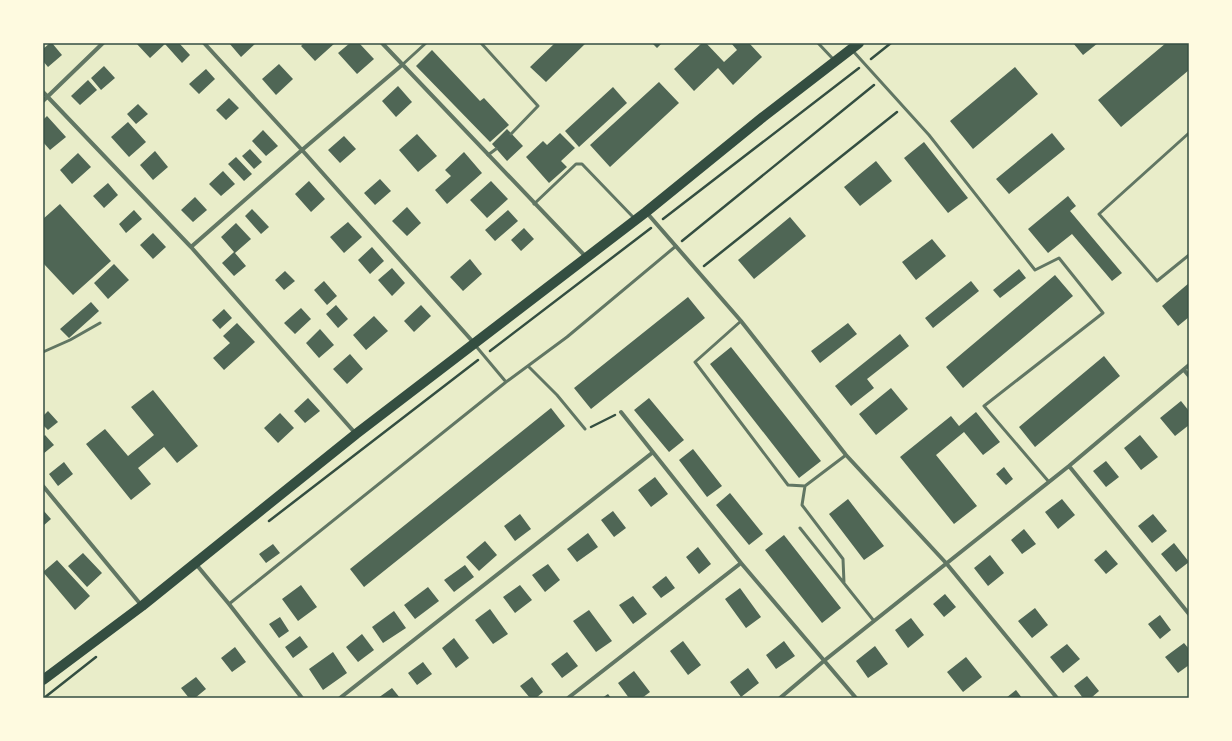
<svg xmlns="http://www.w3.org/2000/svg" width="1232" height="741" viewBox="0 0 1232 741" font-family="'Source Sans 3',sans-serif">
<rect width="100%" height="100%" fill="#e9edc9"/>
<path fill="#4f6655" d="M50,43H52L62,55L48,67L43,61V49Z
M136,43H179L190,55L182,63L165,44L150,58Z
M229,43H256L241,57Z
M304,43H335L315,61L301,46Z
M350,43H359L374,59L357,74L338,53Z
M555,43H586L546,82L530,67Z
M652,43H662L657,48Z
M702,43H706L724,62L737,50L731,43H749L762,57L733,85L718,68L694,91L674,69Z
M1073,43H1098L1083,55Z
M1166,43H1189V70L1121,127L1098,100Z
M432,50L480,101L484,98L509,125L490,142L416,66Z
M279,64L293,79L276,95L262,79Z
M104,66L115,78L101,90L91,78Z
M1015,67L1038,94L973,149L950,121Z
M206,69L215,79L199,94L189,84Z
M88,80L97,90L80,105L71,96Z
M659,82L679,103L610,167L590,145Z
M398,86L412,102L396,117L382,101Z
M613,87L627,103L579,147L565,131Z
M229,98L239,108L226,120L216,110Z
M138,104L148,114L136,124L127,114Z
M47,116L66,137L50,150L43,142V120Z
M128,122L146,142L129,157L111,137Z
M507,129L523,146L507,161L492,144Z
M263,130L278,146L266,156L252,141Z
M560,133L575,148L561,161L567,167L549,183L526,157L543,141L547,145Z
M1052,133L1065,149L1009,194L996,179Z
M417,134L437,156L418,172L399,150Z
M344,136L356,149L340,163L328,150Z
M924,142L968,198L948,213L904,158Z
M250,149L262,162L254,169L242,156Z
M155,151L168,167L153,180L140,165Z
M464,152L482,173L447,204L435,190L451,176L445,170Z
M78,153L91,167L72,184L60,170Z
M236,157L252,174L244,181L228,164Z
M876,161L892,181L860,206L844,187Z
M223,171L235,184L221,196L209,184Z
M380,179L391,191L375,205L364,193Z
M309,181L325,199L311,212L295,194Z
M491,181L508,199L487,218L470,200Z
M108,183L118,195L104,208L93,196Z
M1068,196L1076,206L1070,211L1122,273L1112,281L1072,234L1048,253L1028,229Z
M195,197L207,210L193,222L181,210Z
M60,204L111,261L73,295L43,263V219Z
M407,207L421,223L407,236L392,221Z
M252,209L269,227L261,234L245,216Z
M134,210L142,219L126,233L119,224Z
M508,210L518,221L495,241L485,230Z
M790,217L806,236L754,279L738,260Z
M348,222L362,237L344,253L330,237Z
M236,223L251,239L235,253L246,266L234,276L222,263L234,252L221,237Z
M524,228L534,239L521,251L511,240Z
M153,233L166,247L153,259L140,245Z
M932,239L946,256L916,280L902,262Z
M372,247L384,261L370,274L358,260Z
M470,259L482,274L463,291L450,277Z
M114,264L129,280L108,299L94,283Z
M392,268L405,283L392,296L378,280Z
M1019,269L1026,278L1000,298L993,290Z
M285,271L295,281L284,290L275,280Z
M1055,275L1073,296L963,388L946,367Z
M324,281L337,296L327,305L314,290Z
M971,281L979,291L933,328L925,318Z
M1189,283V317L1178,326L1162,306Z
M688,297L705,318L591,409L574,388Z
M91,302L99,311L69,338L60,329Z
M336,305L348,319L338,328L326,314Z
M421,305L431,316L414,332L404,321Z
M301,308L311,319L295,334L284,323Z
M224,309L232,318L220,329L212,320Z
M374,316L388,331L366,350L353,335Z
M237,323L255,342L224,370L213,358L230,343L223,336Z
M848,323L857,334L820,363L811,351Z
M320,329L334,345L319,358L306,343Z
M900,334L909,346L867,379L874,388L851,406L835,386Z
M731,347L821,461L799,478L710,364Z
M350,354L363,369L347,384L333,369Z
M1104,356L1120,376L1035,447L1019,427Z
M891,388L908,409L876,435L859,414Z
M153,390L198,446L177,463L164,447L138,468L151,484L131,500L86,444L105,429L128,456L154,435L131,407Z
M308,398L320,411L305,423L294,411Z
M649,398L684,440L669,452L634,410Z
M1181,401L1189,411V425L1175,436L1160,418Z
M551,408L565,426L364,587L350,569Z
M48,411L58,422L48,430L43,425V416Z
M976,412L1000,442L983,455L964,432L936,455L977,506L954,524L900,457L951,416L959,426Z
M280,413L294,428L278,443L264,428Z
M45,435L54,445L43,454V437Z
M1140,435L1158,457L1141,470L1124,448Z
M693,449L722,486L707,497L679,460Z
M1106,461L1119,477L1106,487L1093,471Z
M64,462L73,474L58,486L49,474Z
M1004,467L1013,479L1006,485L996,474Z
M655,477L668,494L651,507L638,490Z
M730,493L763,534L749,545L716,505Z
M848,499L884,546L864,560L829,514Z
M1062,499L1075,515L1058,529L1045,512Z
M43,510L51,519L43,526Z
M613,511L626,528L614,537L601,520Z
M520,514L531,529L515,541L504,526Z
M1153,514L1167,531L1152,543L1138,526Z
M1024,529L1036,544L1022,554L1011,540Z
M588,533L598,547L577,562L567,549Z
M784,535L841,608L822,623L765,550Z
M485,541L497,555L479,571L466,557Z
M1174,543L1189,562L1176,572L1161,554Z
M273,544L280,553L266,563L259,554Z
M698,547L711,564L699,574L686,557Z
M1106,550L1118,564L1106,574L1094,560Z
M83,553L102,573L87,587L68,566Z
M990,555L1004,573L988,586L974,568Z
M57,560L90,596L75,610L43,572Z
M548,564L560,580L545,592L532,575Z
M465,565L474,577L454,592L444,580Z
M666,576L675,588L661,598L652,587Z
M301,585L317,607L298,621L282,599Z
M520,585L532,600L515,613L503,597Z
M428,587L439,601L415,619L404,605Z
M740,588L761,617L746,628L725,599Z
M945,594L956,607L944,617L933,604Z
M633,596L647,614L633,624L619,605Z
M1035,608L1048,625L1032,638L1018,621Z
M490,609L508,634L493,644L475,620Z
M589,610L612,641L596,652L573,621Z
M394,611L406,628L383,643L372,627Z
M1160,615L1171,630L1160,639L1148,624Z
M280,617L289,631L279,638L269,624Z
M911,618L924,635L908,648L895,630Z
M362,634L374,650L358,662L346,647Z
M300,636L308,647L293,658L285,647Z
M454,638L469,658L456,668L442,648Z
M683,641L701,665L688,675L670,651Z
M784,641L795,656L776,669L766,655Z
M1184,643L1189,649V665L1178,673L1165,657Z
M1067,644L1080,659L1063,673L1050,657Z
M875,646L888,664L868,678L856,661Z
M235,647L246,662L232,672L221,658Z
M333,652L347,673L323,690L309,669Z
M567,652L578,666L562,678L551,664Z
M966,657L982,677L963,692L947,672Z
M423,662L432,674L417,685L408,673Z
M748,668L759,683L741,697L730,682Z
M634,671L650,692L642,698H629L618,683Z
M1087,676L1099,691L1091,698H1083L1074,686Z
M196,677L206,689L195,698H189L181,688Z
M532,677L543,692L536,698H530L520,686Z
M392,688L400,698H378Z
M1016,690L1022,698H1006Z
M608,694L611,698H602Z"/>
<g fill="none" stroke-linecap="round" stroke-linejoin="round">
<path stroke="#344e41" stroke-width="2.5" d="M871,59L891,43
M663,219L859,68
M682,241L874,85
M704,266L897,112
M490,351L651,228
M591,427L615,415
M269,521L478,360
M44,698L96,657"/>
<path stroke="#617663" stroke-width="3" d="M481,43L538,106L511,134
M818,43L834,60
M853,51L929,135L1035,270L1059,258L1103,313L984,406L1049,482
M402,65L426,43
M1189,133L1099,214L1157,281L1189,255
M488,155L496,149
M534,204L576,164H582L634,218
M741,321L695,362L788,485L805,486L846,455
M475,345L506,382
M43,352L70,340L100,323
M528,366L557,395L585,429
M805,486L802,505L843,559L844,583
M800,528L874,621
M229,604L506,382L567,337L676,246"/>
<path stroke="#617663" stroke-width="4" d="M204,43L302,150L474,343
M382,43L586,257
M43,92L191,247L356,434
M43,101L103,43
M647,213L741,321L846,455L946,563L1057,698
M191,247L302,150L402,65
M1184,370L1189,376
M621,412L741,563L856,698
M1069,466L1189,614
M43,486L142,606
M195,563L229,604L302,698
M340,698L652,453
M568,698L741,563
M780,698L825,660L1069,466L1189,365"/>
<path stroke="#344e41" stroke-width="10" d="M43,680L142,606L356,434L646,212L763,117L859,43"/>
</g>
<rect width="1232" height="741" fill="none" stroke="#fefae0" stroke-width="88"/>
<rect x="44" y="44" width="1144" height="653" fill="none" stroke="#344e41" stroke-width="1.5"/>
</svg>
